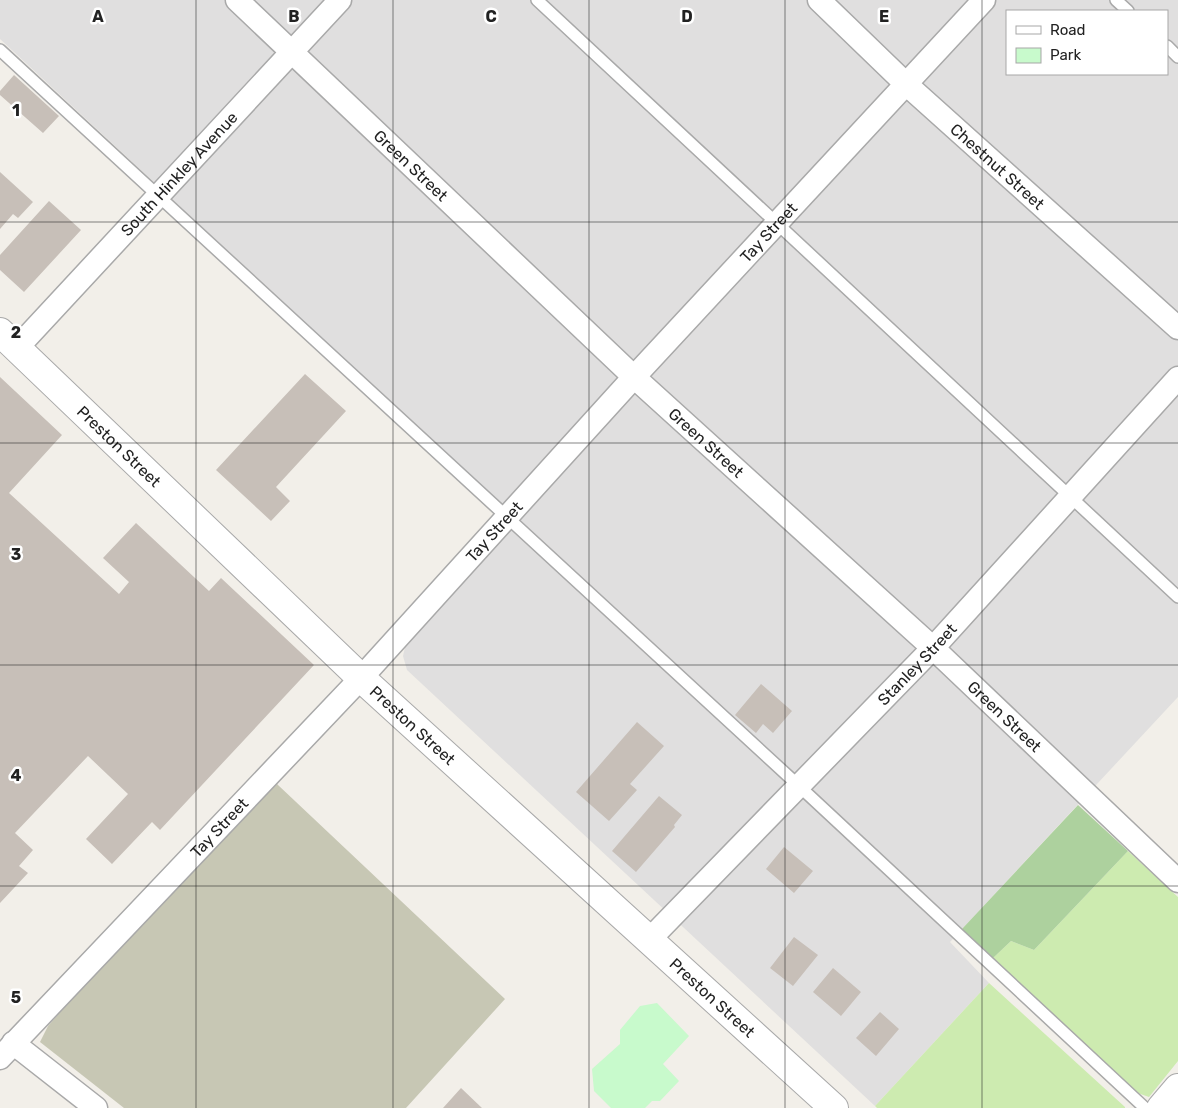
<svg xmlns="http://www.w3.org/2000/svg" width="1178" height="1108" viewBox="0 0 1178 1108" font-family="Rubik,sans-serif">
<rect width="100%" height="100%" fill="#f2efe9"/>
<path fill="#e0dfdf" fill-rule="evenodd" d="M0,0H1178V697L950,942L989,983L875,1106L407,670L403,656L406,643L517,520L0,39ZM1007,11H1167V74H1007Z"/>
<path fill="#c7c7b4" d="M273,778L278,785L505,999L406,1108H124L40,1042L48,1026L117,947Z"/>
<path fill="#cdebb0" d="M1128,851L1178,897V1061L1149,1097L1132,1091L992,959L1011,941L1034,950Z
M989,983L1125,1107V1108H877L875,1106Z"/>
<path fill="#add19e" d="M1078,805L1128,851L1034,950L1011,941L992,959L962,929Z"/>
<path fill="#c8facc" d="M657,1003L689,1036L663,1064L679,1081L660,1101H652L645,1108H611L594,1091L592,1069L620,1044V1030L640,1006Z"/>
<path fill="#c7bfb8" d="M14,75L59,116L43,133L0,95V91Z
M0,172L33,202L18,218L13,214L0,229Z
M49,201L81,230L24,292L0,270V255Z
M305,374L346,411L276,487L290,501L271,521L216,470Z
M0,377L62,435L9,493L119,594L129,582L103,558L136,523L209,591L221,578L314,665L160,830L152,822L112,864L86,839L128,794L88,756L15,833L33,850L19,866L28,873L0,903Z
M761,684L792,711L773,733L763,724L756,733L735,715Z
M637,722L664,746L630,784L637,790L609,821L576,792Z
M659,796L682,815L674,825L675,827L636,872L612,851Z
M784,847L813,871L794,893L766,869Z
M794,937L818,955L793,986L770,968Z
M833,968L861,992L841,1016L813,992Z
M880,1012L899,1029L876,1056L856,1038Z
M461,1088L482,1108H443Z"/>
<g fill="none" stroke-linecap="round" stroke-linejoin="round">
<defs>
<path id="service" d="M537,0L1178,597
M1116,0L1128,11
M1167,46L1178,57
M0,50L799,786L1145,1108"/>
<g id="minor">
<path id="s1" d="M237,0L634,377L933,648L1178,881"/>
<path id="s2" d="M819,0L906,84L1178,328"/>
<path id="s3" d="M17,348L340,0"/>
<path id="s4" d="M648,941L933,648L1178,378"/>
<path d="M13,1043L96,1108"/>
<path id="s5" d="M0,1058L361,678L634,377L984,0"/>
</g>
<g id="tertiary">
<path id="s6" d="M0,332L361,678L834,1108"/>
<path d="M1161,1108L1178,1088"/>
</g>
</defs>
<use href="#service" stroke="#a9a9a9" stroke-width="14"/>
<use href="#minor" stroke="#a9a9a9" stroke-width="25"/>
<use href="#tertiary" stroke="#a9a9a9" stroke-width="30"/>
<use href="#service" stroke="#fff" stroke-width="11"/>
<use href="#minor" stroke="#fff" stroke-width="22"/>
<use href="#tertiary" stroke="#fff" stroke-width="28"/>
</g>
<path fill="none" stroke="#222" stroke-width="1" stroke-opacity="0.55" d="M196,0V1108M393,0V1108M589,0V1108M785,0V1108M982,0V1108M0,222H1178M0,443H1178M0,665H1178M0,886H1178"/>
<g text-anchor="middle" stroke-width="5" stroke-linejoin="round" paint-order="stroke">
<g font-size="16" fill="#222" stroke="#fff">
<text dy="6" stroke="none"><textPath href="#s1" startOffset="240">Green Street</textPath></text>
<text dy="6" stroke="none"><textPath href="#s2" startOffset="244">Chestnut Street</textPath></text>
<text dy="6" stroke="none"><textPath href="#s3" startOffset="238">South Hinkley Avenue</textPath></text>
<text dy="6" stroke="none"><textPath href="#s5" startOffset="1128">Tay Street</textPath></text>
<text dy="6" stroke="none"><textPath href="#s1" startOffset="645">Green Street</textPath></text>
<text dy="6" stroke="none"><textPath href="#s6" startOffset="165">Preston Street</textPath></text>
<text dy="6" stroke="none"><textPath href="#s5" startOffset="722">Tay Street</textPath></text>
<text dy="6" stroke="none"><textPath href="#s4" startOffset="386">Stanley Street</textPath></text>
<text dy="6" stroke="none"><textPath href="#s1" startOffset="1050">Green Street</textPath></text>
<text dy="6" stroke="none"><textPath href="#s6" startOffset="570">Preston Street</textPath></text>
<text dy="6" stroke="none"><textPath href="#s5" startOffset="318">Tay Street</textPath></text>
<text dy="6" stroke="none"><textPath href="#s6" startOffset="975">Preston Street</textPath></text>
</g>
</g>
<g font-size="16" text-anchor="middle" font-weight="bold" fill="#222" stroke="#fff" stroke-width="5" stroke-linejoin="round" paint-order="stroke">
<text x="98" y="22">A</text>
<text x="294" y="22">B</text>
<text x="491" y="22">C</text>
<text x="687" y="22">D</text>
<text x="884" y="22">E</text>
<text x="16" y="116">1</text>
<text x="16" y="338">2</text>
<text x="16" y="560">3</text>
<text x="16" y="781">4</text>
<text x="16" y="1003">5</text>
</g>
<rect x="1006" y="10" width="162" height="65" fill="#ffffff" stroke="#a7a7a7"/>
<rect x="1016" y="26" width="25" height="8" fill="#ffffff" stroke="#a7a7a7"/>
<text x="1050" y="35" font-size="15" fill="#222222">Road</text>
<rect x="1016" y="48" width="25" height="15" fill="#c8facc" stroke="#a7a7a7"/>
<text x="1050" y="60" font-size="15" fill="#222222">Park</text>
</svg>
